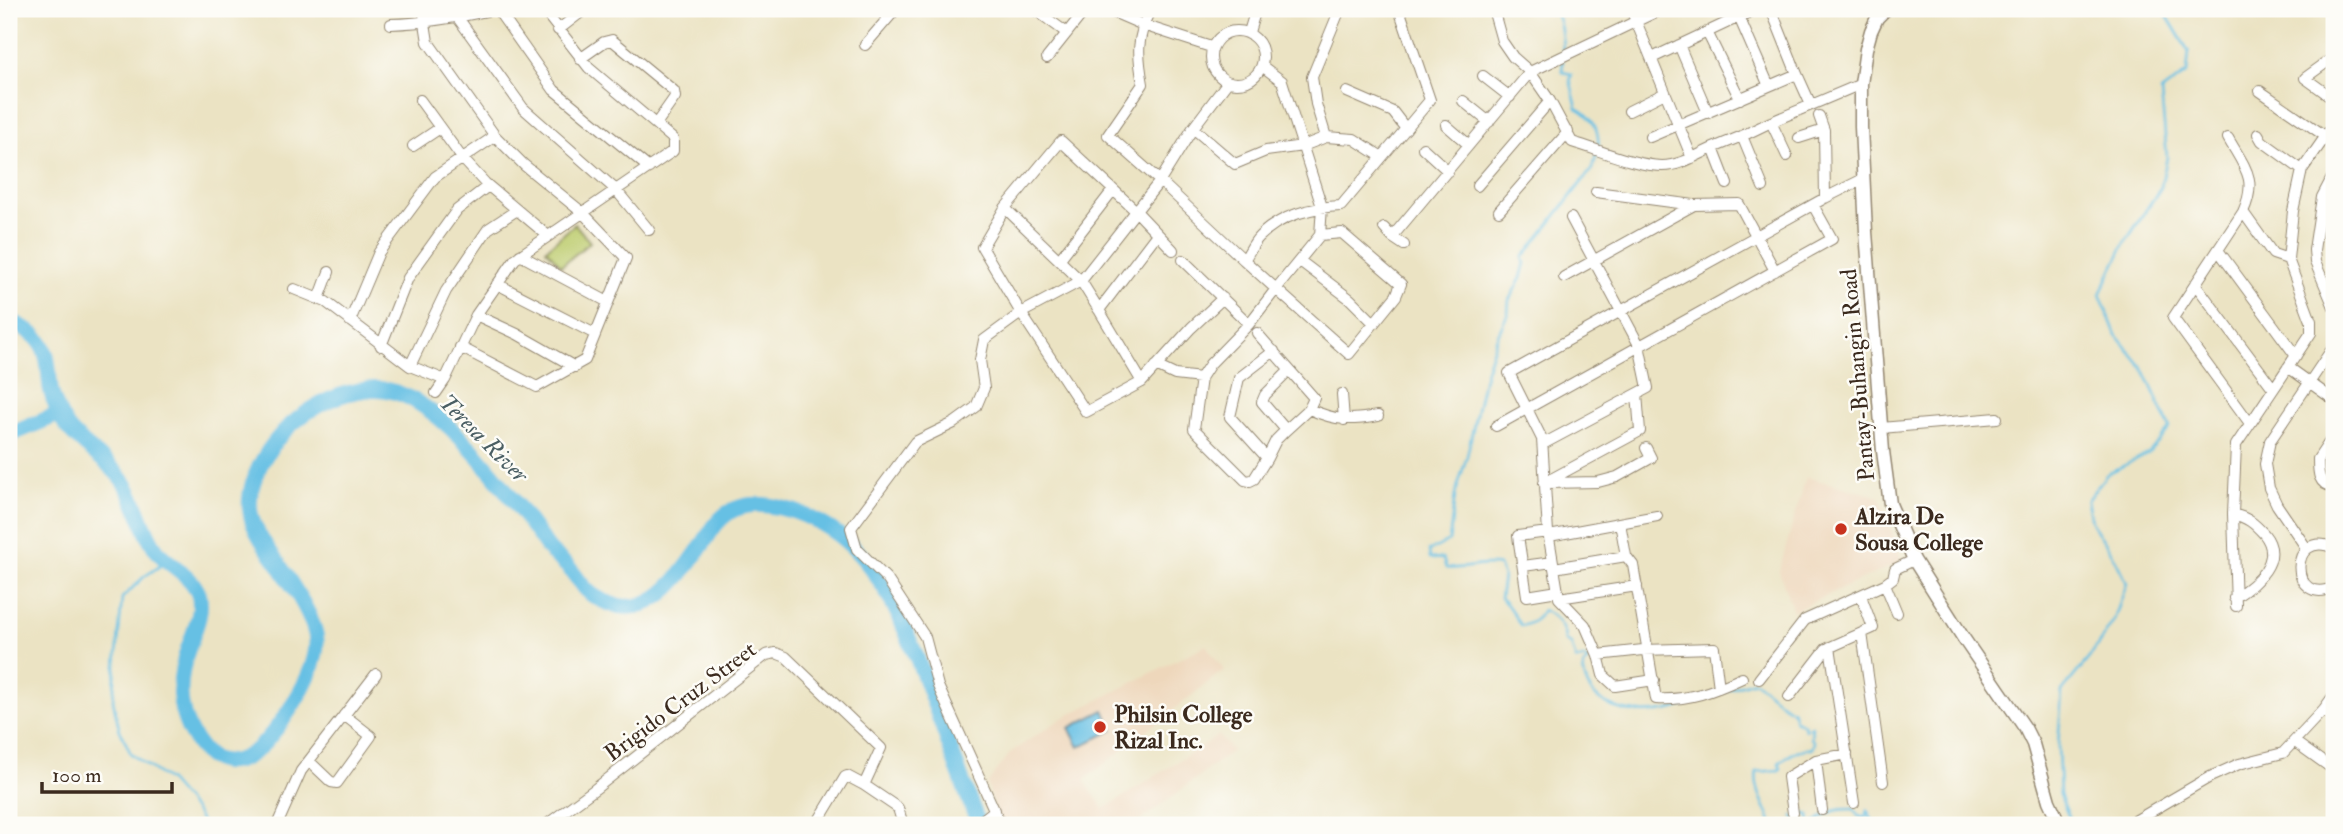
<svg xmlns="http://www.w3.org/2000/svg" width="2343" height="834" viewBox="0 0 2343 834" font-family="'IM FELL Double Pica',serif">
<rect width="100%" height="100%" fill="#fdfcf7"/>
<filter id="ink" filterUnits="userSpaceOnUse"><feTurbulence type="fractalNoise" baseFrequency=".0143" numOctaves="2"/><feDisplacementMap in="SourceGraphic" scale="14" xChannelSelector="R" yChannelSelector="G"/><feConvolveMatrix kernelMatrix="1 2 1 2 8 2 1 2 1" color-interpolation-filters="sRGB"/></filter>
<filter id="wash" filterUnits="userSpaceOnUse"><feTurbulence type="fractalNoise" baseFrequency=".00686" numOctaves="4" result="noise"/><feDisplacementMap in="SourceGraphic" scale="28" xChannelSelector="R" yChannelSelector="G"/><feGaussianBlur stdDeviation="1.57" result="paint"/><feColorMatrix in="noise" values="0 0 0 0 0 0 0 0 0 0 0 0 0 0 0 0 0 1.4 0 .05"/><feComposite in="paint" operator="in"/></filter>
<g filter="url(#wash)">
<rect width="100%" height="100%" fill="#ebe3c3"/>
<path fill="#eed7bb" d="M1806,477L1880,497L1902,561L1793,611L1779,571Z
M1206,645L1224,670L1084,780L1104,809L1219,735L1232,751L1135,825H1001L987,784L1011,752L1061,719Z"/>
<path fill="#bdcc6e" stroke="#7c7b46" stroke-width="2" d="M575,224L590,242L561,266L546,249Z"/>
<path fill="#66c0e4" stroke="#507581" stroke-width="2" d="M1104,710L1113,730L1079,747L1069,728Z"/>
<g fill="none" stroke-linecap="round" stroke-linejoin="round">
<path stroke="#66c0e4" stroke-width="2.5" d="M1552,9C1561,15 1563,42 1563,54
M1563,61L1562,72L1572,74L1570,79L1577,108C1592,115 1600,131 1598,147
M1597,154L1592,169L1523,258L1525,263L1521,278L1509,300L1508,313L1497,337L1485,373L1467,456L1455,495L1449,541L1429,551L1430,558L1443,559L1446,568C1462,570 1488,562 1499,566L1503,576L1500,598C1511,606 1513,616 1521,626C1531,624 1538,620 1543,610C1556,617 1565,626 1565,641L1571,644L1576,660L1584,658L1588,660L1583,666C1584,686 1594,700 1613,707C1667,726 1705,693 1755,681C1765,689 1782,706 1793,711L1795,720L1804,724L1805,730L1812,726L1811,738L1814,742L1812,749C1801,747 1787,756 1779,763L1781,768L1779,770L1757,772C1753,790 1768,809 1772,825
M169,560L145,576L122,598L113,700L119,728L131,754L169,781L195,811L203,825
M1797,812L1809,815L1810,825
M1793,816L1797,823L1795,825
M1813,825C1828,812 1834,808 1854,809L1858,816L1865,818L1867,810
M1858,825L1872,819L1867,810
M2072,825L2060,795L2058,746L2062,691L2089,658L2114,620L2127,583L2112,553L2091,522L2087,500L2107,474L2149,453L2170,428L2143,368L2116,335L2100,294L2126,241L2161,187L2167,157L2161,92L2187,73L2189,52L2167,16L2168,9"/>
<path stroke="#66c0e4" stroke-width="16" d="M9,320C20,326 34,332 41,343C50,357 48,375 51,391C54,404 60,416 67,427C83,448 109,460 124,482C139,503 143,534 159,553C171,567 194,576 199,596C203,611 195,629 190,643C178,675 175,709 194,738C199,747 205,755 214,759C234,768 252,756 266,741C286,718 321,668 316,636C311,612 293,587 280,566C269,550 255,534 251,515C246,493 257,468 269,450C285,426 311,406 339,396C354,391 371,387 387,390C446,401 514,500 547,547C553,555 561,560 568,567C578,577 582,589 594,596C646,628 676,583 703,544C710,533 716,521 728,513C756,494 804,512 830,529C877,560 897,609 917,658C939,714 957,770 979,825
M9,435L59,414"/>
</g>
</g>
<g filter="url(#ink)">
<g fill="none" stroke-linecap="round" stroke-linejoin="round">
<defs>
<path id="minor" d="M427,9L424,12L425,23L428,42L495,136L524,165L583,213L626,258L585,360L537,387L460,347
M497,9L554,90L649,168
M1034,9L1067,33
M1106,9L1143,25L1211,47
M1150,9C1137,39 1137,52 1143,84L1108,135L1160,181L1193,128L1227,83
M1493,9L1502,41L1513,57L1530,72L1550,101L1572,142C1600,150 1632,165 1662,166C1680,166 1697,155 1713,148L1727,184
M1631,9L1692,158
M1739,17L1769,86
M458,18L523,108L616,190L649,230
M391,24C428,23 461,17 496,9
M558,30L580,13
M1211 57a26 26 0 1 1 52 0a26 26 0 1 1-52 0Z
M1249,32L1256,9
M1707,32L1740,99
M865,45L896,9
M1679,45L1708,113
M2334,57L2305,78L2334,99
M1047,58L1086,9
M1652,58L1756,9
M580,59L604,42L612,40L674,91L675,97L656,124
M1262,66L1282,81L1322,207L1320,235
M1797,74L1811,105
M1483,76L1510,97
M2260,91L2325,136
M1347,92L1393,112L1406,129
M420,100L462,158L485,183L547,235
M1463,101L1489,122
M1629,111L1665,93
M1819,116L1824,130L1825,198
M1771,122L1861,84
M1446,125L1469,145
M1193,128L1235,164L1266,151L1303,146L1326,137L1354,139L1382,157
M2258,134L2262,141L2302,170
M1326,137L1316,104L1312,77L1340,9
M1650,137L1797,74L1771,9
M1799,138L1824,130
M2228,138C2245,168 2258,179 2243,212L2173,318L2249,422
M413,146L440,128
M1423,148L1448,171
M1713,148L1742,136
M2334,174L2322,197L2314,250L2315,262L2334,307
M1477,186L1550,101
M1763,187L1742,136L1771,122L1787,156
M1596,192L1694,205L1739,204L1775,271
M1005,208L1061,141L1136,211L1081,281L1099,310
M1499,211L1568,132
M2243,212L2273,254L2288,259
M1384,228L1392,237
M1342,233L1401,284L1396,296L1349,354L1276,289L1320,235Z
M1157,234L1099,310L1142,382L1191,328L1223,298
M1404,245L1392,237L1530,72L1662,9
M1173,250L1136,211L1160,181L1244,260
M2218,250L2296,356
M520,255L608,302
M1059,260L1113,190
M1183,260L1249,324
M1300,261L1350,299L1374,323
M1564,277L1694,205
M497,284L595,334
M2196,285L2273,388
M294,289L326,302L410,366L445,380
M319,299L329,272
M476,315L517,334L575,367
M350,321L379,252L435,177L495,136
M1257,333L1314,398L1309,409L1286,430L1262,402L1265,395L1289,371
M381,346L408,278L457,210L488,186
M1274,351L1239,378L1230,417L1267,458L1254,479L1250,481L1245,480L1194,429L1201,378L1210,364L1249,324L1276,289L1244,260C1249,253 1253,243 1259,237C1280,215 1313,207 1341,206L1430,100L1399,9
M410,366L446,291L488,229L517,210
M1156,366L1175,375L1201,378
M2288,367L2334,400
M436,393L445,380L476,315L515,259L673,151V139L589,68L543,9
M1342,394L1344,420
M1309,409C1336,421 1349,421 1378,416
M1496,426L1832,239L1813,205
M1881,428L1997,418
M2334,435L2318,459C2318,473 2318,485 2334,487
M1543,444L1648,388L1639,345L1571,218
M1267,458L1276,440L1286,430
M1544,483L1640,431L1637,394
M1548,483L1598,482L1617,477L1651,458L1646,448
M2233,514C2248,518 2254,523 2264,534C2285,560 2256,584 2234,598
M1620,523L1626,556L1633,565L1656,699C1688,701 1714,691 1742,678
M1548,532L1518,536L1527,596L1558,591
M1549,536L1657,516
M2334,548C2287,527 2289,609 2334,587
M2307,549L2277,505L2269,488L2265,464L2270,441L2334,346
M1523,566L1553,562
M1554,568L1626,556
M1885,584L1897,613
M1559,598L1637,586
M2236,606L2233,514L2236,445L2311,333V321L2288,259L2293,211L2302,170L2330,130
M1862,633L1883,782
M1830,647L1854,803
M1598,655L1643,650L1714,648L1719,688
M1759,679L1805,620L1885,584L1893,578L1895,569L1914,560
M1654,680L1615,686L1603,675L1598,655L1585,625L1559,598L1548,532L1542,439L1509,373L1825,198L1863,179
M1789,697L1826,649L1873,628L1861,596
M2324,709L2334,718
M2295,742L2334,770
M1816,760L1822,810
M310,762L331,782L337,783L371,736L344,715
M1793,813L1788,777L1816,760L1847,754
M277,825L301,771L376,674
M546,825L595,789L766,655L776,653L786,657L881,748L864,785L898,808L903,825
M816,825L845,777L847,776L864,785
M976,825L995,810
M1001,825L938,686L925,637L887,579L857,549L851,528L915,442L954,423L976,407L984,388L980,360L984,340L1021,313L1081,281L1005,208L982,247L1021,313L1086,412L1142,382
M2128,825L2210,777L2239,764L2283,753L2324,709L2334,695"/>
<path id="tertiary" d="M1886,9L1877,18L1871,31L1866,49L1861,84V127L1866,232L1883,451L1890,504L1914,560L1964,639L2025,728L2033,744L2049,801L2060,825"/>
</defs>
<use href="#minor" stroke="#938670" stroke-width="12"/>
<use href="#tertiary" stroke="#938670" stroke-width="15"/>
<use href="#minor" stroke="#fff" stroke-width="10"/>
<use href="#tertiary" stroke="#fff" stroke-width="12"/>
</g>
</g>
<g fill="#c8321e" stroke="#fdfcf7" stroke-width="2.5">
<circle cx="1841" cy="529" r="7"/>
<circle cx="1100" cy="727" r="7"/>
</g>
<g text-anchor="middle" stroke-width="5" stroke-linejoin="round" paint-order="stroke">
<g font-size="23" fill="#3b2a1e" stroke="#fdfcf7">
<text transform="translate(1857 375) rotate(-95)" y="8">Pantay-Buhangin Road</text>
<text transform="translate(680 701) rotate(-37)" y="8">Brigido Cruz Street</text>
</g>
<g font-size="23" font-weight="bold" fill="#3b2a1e" stroke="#fdfcf7" text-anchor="start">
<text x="1855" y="524">Alzira De<tspan x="1855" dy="26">Sousa College</tspan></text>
<text x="1114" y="722">Philsin College<tspan x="1114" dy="26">Rizal Inc.</tspan></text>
</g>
<g font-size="24" font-style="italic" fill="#4a5e63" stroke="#fdfcf7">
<text transform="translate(484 438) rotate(45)" y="8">Teresa River</text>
</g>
</g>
<rect width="2343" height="834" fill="none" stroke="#fdfcf7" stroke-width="35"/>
<path d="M42 782v10h130v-10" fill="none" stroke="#3b2a1e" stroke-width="3.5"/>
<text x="52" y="782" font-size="21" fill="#3b2a1e" stroke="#fdfcf7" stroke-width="5" paint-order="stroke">100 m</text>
</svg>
